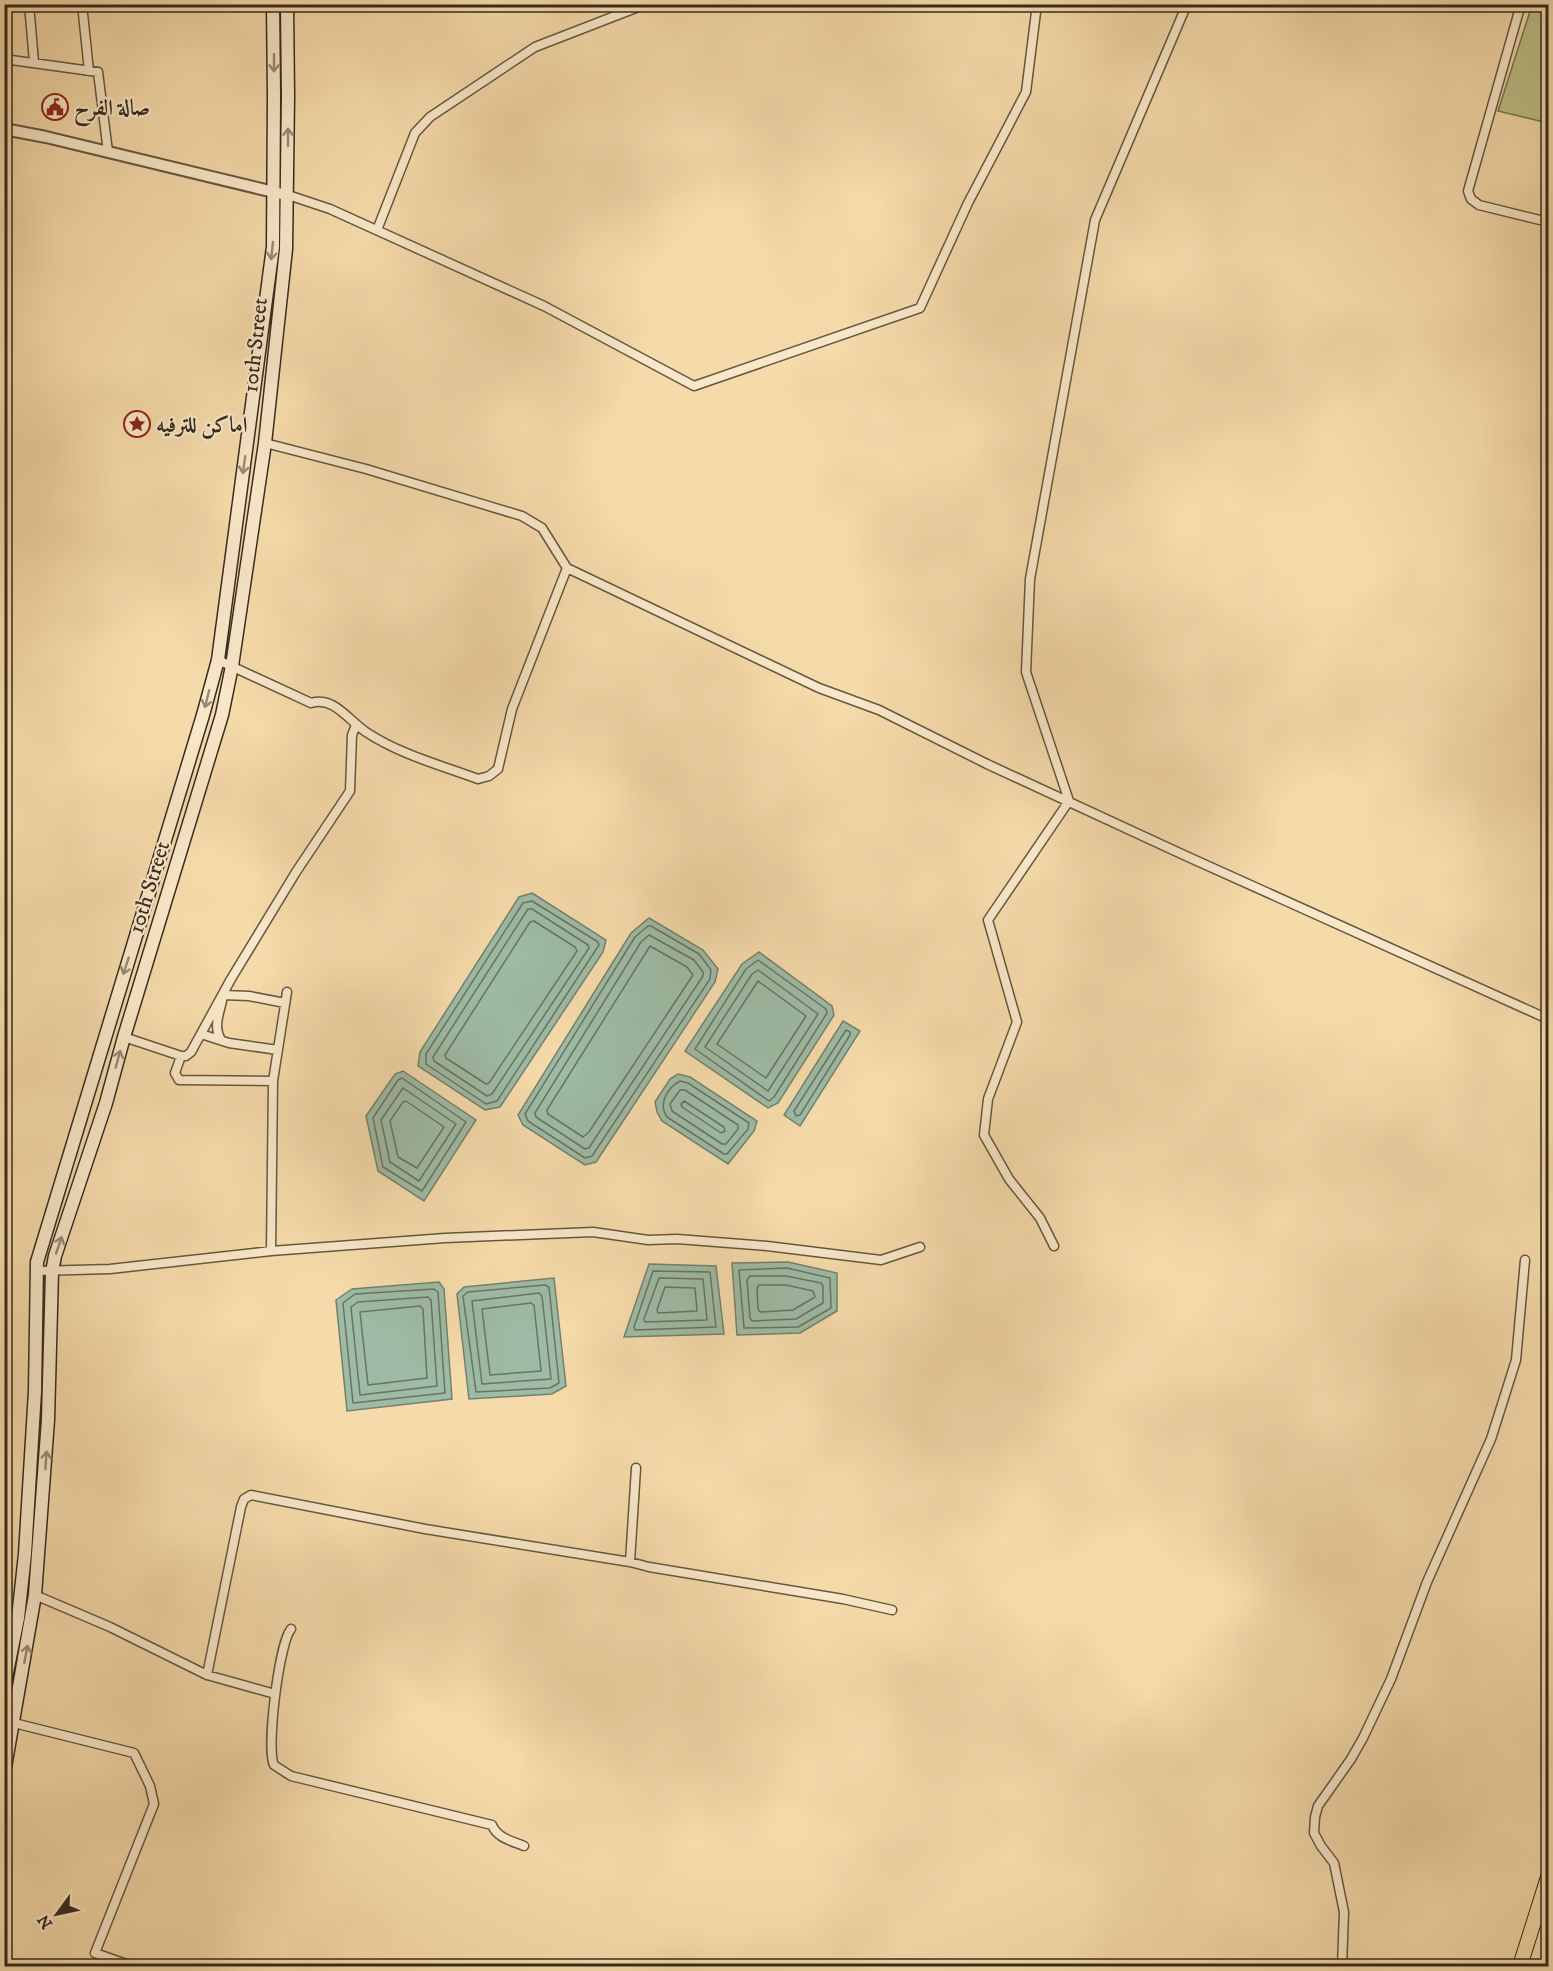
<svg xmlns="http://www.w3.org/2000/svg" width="1553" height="1971" viewBox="0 0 1553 1971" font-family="'IM FELL DW Pica',Amiri,serif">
<rect width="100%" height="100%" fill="#f5daaa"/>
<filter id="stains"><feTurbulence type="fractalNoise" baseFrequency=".00333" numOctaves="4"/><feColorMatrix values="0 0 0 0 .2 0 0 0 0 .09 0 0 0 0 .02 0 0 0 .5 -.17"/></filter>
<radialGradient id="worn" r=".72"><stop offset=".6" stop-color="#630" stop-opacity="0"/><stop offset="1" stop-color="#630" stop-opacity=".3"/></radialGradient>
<path fill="#bdbf87" stroke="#7a7552" stroke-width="1.5" d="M1532,5H1548V123L1498,111Z"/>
<path fill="#9dbba5" stroke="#74816f" stroke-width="1.5" d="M532,893L606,940L603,952L500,1107L485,1110L418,1066L420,1052L519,897Z
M649,918L703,950L718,969L715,982L596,1162L585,1165L523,1125L518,1115L631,933Z
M759,952L832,1006L834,1015L778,1103L768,1108L685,1051L742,964Z
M843,1021L860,1031L800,1126L784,1115Z
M403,1071L476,1120L424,1201L378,1171L366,1116L395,1074Z
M678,1074L690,1077L757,1121L754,1131L728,1164L662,1121L657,1112L655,1102L670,1079Z
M788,1262L837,1273V1311L800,1333L737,1335L732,1263Z
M649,1264L716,1266L724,1334L624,1337Z
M554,1278L566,1386L552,1394L469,1399L457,1294L464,1287Z
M439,1282L444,1289L452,1399L347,1411L336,1300L352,1289Z"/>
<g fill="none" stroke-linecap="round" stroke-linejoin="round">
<path stroke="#6a7362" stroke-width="1.5" d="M532,901L598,942L599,945L497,1101L486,1104L426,1064V1054L523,903Z
M528,909H532L588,945L589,948L492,1094L487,1096L434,1061L433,1057Z
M534,921L575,947L577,951L489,1083L486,1084L446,1058L445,1055L530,922Z
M648,926H651L699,954L711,970L710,979L592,1156L585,1158L528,1121L525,1114L635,937Z
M649,935L694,960L703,972V976L596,1137L589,1148L585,1149L536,1117L535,1113L641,942Z
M650,946L687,967L693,975L589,1132L583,1137L548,1114L547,1110Z
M758,960L826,1009L827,1013L774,1097L769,1101L695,1049L746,969Z
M758,970L818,1014L768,1091L705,1047L752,974Z
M758,981L806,1016L766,1078L717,1044Z
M846,1030L850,1032V1035L800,1115L796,1116L794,1111Z
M402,1078L466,1122L422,1191L383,1167L373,1118L398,1080Z
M680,1081L688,1083L749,1123L748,1129L727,1154H724L667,1117C658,1104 667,1088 680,1081Z
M403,1088L456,1124L419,1181L390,1162L381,1120Z
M685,1090L738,1125V1129L726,1144H722L672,1111L670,1104L680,1090Z
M406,1101L444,1127L417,1168L398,1157L390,1121L403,1102Z
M684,1101L724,1127L725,1131L721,1133L682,1107L681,1104Z
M787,1268L830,1278L831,1308L798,1327L744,1328L739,1270Z
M653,1271L710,1272L716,1327L635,1330L634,1327Z
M750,1276H786L821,1283L823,1286V1303L796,1319L752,1321L750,1318L747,1280Z
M659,1278L703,1279L707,1320L645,1322L644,1319Z
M545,1285L549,1287L559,1383L550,1388L476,1392L463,1296L468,1292Z
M759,1285H786L813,1291L815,1297L793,1310L760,1312L758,1309L757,1288Z
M665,1287L695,1288L697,1311L658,1313L657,1310Z
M434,1289L438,1292L445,1393L353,1403L343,1303L355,1294Z
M539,1293L542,1296L551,1379L482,1384L472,1301Z
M428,1297L431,1300L437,1386L360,1395L351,1307L358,1302Z
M531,1303L534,1305L541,1371L490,1375L482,1309Z
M420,1306L423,1309L427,1378L368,1385L360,1312Z"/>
<defs>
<path id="minor" d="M29,4L34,62
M82,4L89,71
M1521,4L1468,191L1471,199L1479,205L1548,222
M4,59L98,72L108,152
M288,195L330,209L544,306L694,386L920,308L968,203L1026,92L1037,4
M377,230L415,133L430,117L535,47L646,4
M265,443L366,469L522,516L542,528L567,568L819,688L879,710L987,764L1186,856L1548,1019
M218,660L311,703C334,696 348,720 366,732C399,754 440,765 478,779L489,776L498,769L512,709L567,568
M201,1034L229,1043L278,1050
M124,1037L181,1056H186L191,1052L231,979L296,872L350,791L352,735L356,725
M221,1040C212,1025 221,1011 223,995L249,996L285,1003
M181,1056L175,1073L179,1080L273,1081
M1054,1246L1040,1218L1009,1179L984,1135L988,1099L1017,1022L988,920L1069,801L1026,672L1030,579L1095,220L1187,4
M271,1251L273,1081L287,992
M38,1271L110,1269L271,1251L445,1238L593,1232L648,1240L677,1239L767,1246L881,1260L920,1247
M630,1562L636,1468
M35,1595L110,1627L207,1675L275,1694
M291,1629C279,1643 266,1749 274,1765L291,1776L492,1825C497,1838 512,1841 524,1846
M207,1675L241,1507L244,1499L251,1495L425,1529L630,1562L649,1567L843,1599L892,1610
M14,1723L134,1753L150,1786L154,1804L95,1953L132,1966
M1342,1966L1344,1912L1334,1863L1321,1846L1314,1833L1315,1817L1318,1806L1351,1759L1363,1738L1391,1679L1427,1582L1491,1439L1516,1360L1525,1260"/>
<path id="tertiary" d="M4,129L46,137L282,194"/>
<path id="secondary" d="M4,1687L18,1618L25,1554L35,1391L37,1262L203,715L218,660L273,247L274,96L273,4
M4,1773L35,1595L48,1420L52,1272L55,1256L106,1103L124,1037L222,715L232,666L265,443L286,249L288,96L287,4"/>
<path id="primary" d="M1520,1966L1548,1877"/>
</defs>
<use href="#minor" stroke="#665741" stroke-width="11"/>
<use href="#tertiary" stroke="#665741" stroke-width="14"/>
<use href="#secondary" stroke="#362b1e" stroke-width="15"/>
<use href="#primary" stroke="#362b1e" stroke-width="16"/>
<use href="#minor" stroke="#f8e7c8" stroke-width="8"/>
<use href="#tertiary" stroke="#f8e7c8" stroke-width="10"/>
<use href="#secondary" stroke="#f8e7c8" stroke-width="12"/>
<use href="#primary" stroke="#f5daaa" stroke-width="14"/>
</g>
<defs><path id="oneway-shaft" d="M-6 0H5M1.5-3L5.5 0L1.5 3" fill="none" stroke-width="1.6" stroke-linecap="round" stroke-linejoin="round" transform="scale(1.5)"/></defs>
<g stroke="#978973">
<use href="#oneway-shaft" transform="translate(274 63) rotate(90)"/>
<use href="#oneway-shaft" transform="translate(288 137) rotate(-90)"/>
<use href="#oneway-shaft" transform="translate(272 251) rotate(96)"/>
<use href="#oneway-shaft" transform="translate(244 465) rotate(98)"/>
<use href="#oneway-shaft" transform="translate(207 699) rotate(104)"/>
<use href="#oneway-shaft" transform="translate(126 966) rotate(108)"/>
<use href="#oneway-shaft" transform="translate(118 1059) rotate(-75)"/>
<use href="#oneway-shaft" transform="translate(59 1245) rotate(-71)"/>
<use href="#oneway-shaft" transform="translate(46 1460) rotate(-86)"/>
<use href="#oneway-shaft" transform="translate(26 1654) rotate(-79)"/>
</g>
<defs>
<symbol id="civic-ring" viewBox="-11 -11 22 22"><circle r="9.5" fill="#f8e7c8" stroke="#8f2418" stroke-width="1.5"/><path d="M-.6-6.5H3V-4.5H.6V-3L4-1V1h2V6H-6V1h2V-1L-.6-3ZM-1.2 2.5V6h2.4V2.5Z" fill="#8f2418"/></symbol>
<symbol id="sight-ring" viewBox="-11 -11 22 22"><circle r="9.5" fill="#f8e7c8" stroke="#8f2418" stroke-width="1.5"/><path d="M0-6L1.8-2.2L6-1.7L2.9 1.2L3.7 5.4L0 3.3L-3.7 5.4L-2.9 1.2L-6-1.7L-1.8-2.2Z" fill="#8f2418"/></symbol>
</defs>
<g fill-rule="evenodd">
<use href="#civic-ring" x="40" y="92" width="30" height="30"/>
<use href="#sight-ring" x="122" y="409" width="30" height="30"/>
</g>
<g text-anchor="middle" stroke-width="4.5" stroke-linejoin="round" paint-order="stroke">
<g font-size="22" font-weight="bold" fill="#362b1e" stroke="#f8e7c8" text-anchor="start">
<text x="74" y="115">صالة الفرح</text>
<text x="156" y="432">اماكن للترفيه</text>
</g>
<g font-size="22" fill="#362b1e" stroke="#f8e7c8">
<text transform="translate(254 345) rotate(-84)" y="8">10th Street</text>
<text transform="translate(148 887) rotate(-73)" y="8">10th Street</text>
</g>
</g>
<rect width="1553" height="1971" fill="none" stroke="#f5daaa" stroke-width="24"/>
<rect x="6" y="6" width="1541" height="1959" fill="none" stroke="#362b1e" stroke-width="3"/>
<rect x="12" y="12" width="1529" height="1947" fill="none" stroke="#362b1e" stroke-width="1.5"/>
<g transform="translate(57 1914) rotate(237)" stroke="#f8e7c8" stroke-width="4.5" paint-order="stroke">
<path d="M0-4.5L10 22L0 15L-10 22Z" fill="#362b1e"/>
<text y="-9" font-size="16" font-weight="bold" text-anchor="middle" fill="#362b1e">N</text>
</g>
<rect width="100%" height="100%" filter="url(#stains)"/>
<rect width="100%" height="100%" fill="url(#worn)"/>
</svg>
